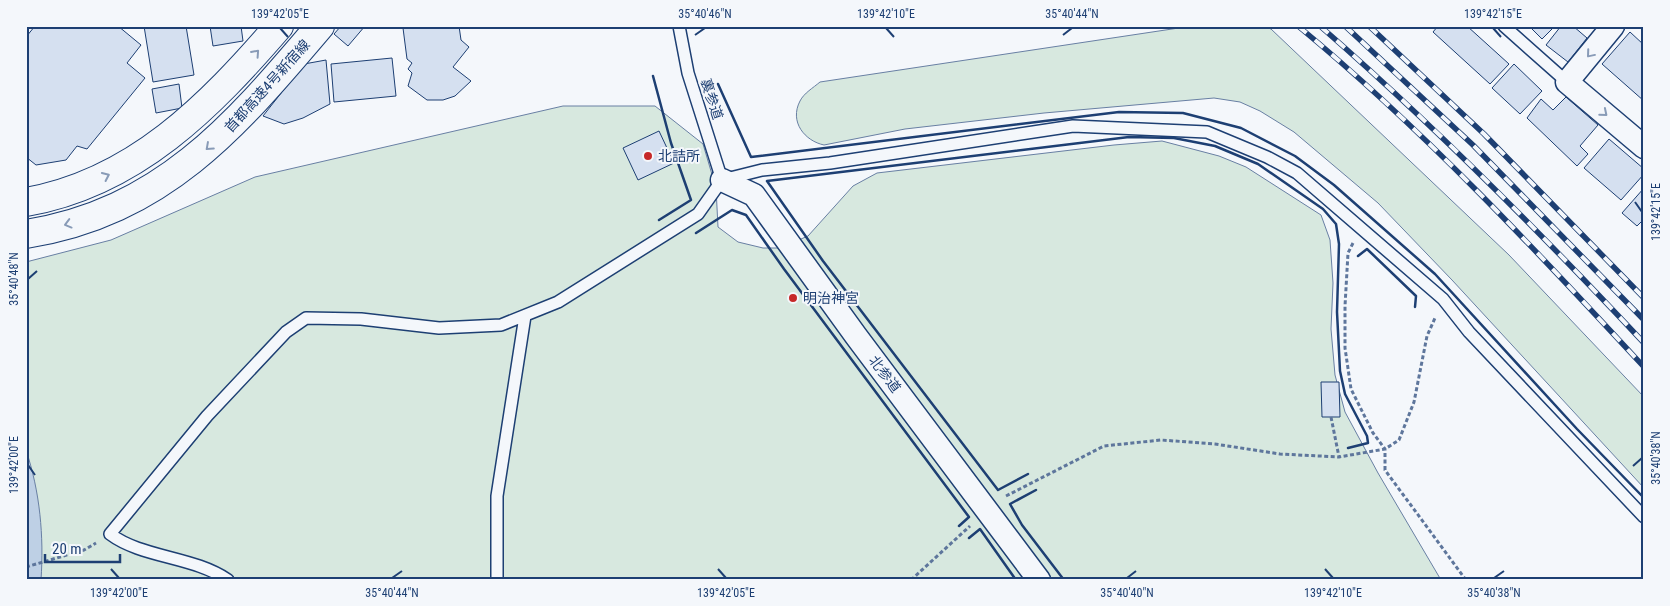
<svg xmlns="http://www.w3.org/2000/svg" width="1670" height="606" viewBox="0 0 1670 606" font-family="'Roboto Condensed','Noto Sans JP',sans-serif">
<rect width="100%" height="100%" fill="#f4f7fb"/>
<path fill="#d7e8df" stroke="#687fa3" d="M1192,26H1262L1271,29L1509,255L1644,397V488L1452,280L1378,203L1294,132L1260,111L1240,102L1214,98L1044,113L905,129L824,145C805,141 789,122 800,101C804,93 813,88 820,82Z
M563,106H655L703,144L716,188L718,227L738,242L763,248H780L808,236L853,186L877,173L1114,145L1162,141L1219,156L1246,167L1321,215L1330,240L1333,283L1331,329L1335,375L1345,412L1378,473L1441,580H26V262L111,240L255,177Z"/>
<path fill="#bed0e5" stroke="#687fa3" d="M26,450C40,492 44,536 41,580H26Z"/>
<path fill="#d5e0f0" stroke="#1d3f73" d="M35,26H118L141,45L127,63L145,78L87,149L77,146L66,160L36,165L26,157V37Z
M144,26H186L194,75L153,82Z
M210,26H241L243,41L213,46Z
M341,26H365L348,46L334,34Z
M414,26H459L461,40L469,47L453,67L471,81L455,96L443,100H427L408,86L412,73L408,69L412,63L407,59L403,28Z
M1438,26H1467L1509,64L1490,84L1433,32Z
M1529,26H1555L1542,39Z
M1561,26H1573L1587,38L1568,62L1546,45Z
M1630,32L1644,45V101L1602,64Z
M392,58L396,96L334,102L331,64Z
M326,60L330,104L303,118L284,124L263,116L304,64Z
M1514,64L1542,91L1520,114L1492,88Z
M179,84L182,108L156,113L152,89Z
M1566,97L1598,125L1580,146L1588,154L1577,166L1527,118L1541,99L1553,110Z
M659,131L674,163L638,180L623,148Z
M1609,139L1644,169V174L1621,200L1584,168Z
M1644,188V219L1637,226L1622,213Z
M1321,382H1339L1340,417H1322Z"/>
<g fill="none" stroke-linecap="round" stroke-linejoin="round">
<defs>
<path id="lane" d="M679,26L688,73L722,180
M1504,26L1567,82
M228,580C193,556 142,558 110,534L207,416L286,332L306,318L361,319L439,328L501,325L558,302L698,214L722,180L762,170L830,163L1073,126L1207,132L1267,157L1297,173L1443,299L1469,332L1644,517
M497,580V496L525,316"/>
<path id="street" d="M1613,26L1567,82L1644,147
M722,180L754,195L856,336L1039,580"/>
<path id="highway" d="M26,202C135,183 210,106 279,26
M26,234C163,212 235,126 320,26"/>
</defs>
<use href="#lane" stroke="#1d3f73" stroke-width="14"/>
<use href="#street" stroke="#1d3f73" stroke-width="25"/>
<use href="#highway" stroke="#1d3f73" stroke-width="30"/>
<path stroke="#5e769c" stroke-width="3" stroke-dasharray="4 2.5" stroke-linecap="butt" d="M1353,243L1348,253L1345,306V348L1351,389L1373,433L1385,449V470L1466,580
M1331,417L1339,457
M1006,496L1104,446L1161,440L1215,444L1280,454L1339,457L1385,449L1399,440L1414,402L1427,336L1435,318
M26,567L84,550L96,543
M911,580L970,526"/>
<use href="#lane" stroke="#f4f7fb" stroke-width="11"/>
<use href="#street" stroke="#f4f7fb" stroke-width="22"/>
<use href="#highway" stroke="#f4f7fb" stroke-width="28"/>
<defs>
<path id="rail" d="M1298,26C1423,129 1534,248 1644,367
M1320,26C1434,125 1541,233 1644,343
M1345,26L1473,145L1644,320
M1369,26L1484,134L1644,298"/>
</defs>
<use href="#rail" stroke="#1d3f73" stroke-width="5.5"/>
<use href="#rail" stroke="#f4f7fb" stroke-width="4" stroke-dasharray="11" stroke-linecap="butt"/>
<path stroke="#1d3f73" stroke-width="2.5" d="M653,76L671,143L691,200L659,220
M718,84L751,157L1119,112L1183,113L1241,128L1295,156L1334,185L1435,274L1577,429L1644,498
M696,233L732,210L746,215L784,269L969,517L959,526
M1358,256L1367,249L1416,296L1415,307
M1028,474L998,490L823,261L767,181L1129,137L1174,138L1215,146L1258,164L1323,209L1336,224L1339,244L1337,312L1340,371L1345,394L1367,436L1368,443L1348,448
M1036,490L1010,504L1022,525L1064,580
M969,538L980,529L1016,580"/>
</g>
<defs><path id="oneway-chevron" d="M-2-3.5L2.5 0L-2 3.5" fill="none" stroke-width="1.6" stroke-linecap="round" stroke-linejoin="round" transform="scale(1.25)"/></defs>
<g stroke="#889bb7">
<use href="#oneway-chevron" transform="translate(256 53) rotate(-48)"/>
<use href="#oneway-chevron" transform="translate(1590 54) rotate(130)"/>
<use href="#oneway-chevron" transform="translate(1604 113) rotate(40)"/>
<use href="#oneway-chevron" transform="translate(209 147) rotate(138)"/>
<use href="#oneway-chevron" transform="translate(106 176) rotate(-25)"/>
<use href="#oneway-chevron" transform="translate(68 224) rotate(165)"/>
</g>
<path fill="none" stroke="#1d3f73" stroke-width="2" d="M280,28L288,37M886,28L894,37M1493,28L1501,37M695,35L705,28M1063,35L1072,28M1635,202L1642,212M28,279L37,271M28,465L35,475M1633,466L1642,458M111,569L119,578M718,569L726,578M1325,569L1333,578M392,578L402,571M1127,578L1136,571M1494,578L1504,571"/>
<g fill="#c62828" stroke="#f4f7fb" stroke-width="2">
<circle cx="648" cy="156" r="5"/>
<circle cx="793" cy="298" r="5"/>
</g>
<g text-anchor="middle" stroke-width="4" stroke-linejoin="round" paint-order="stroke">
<g font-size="14" fill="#1d3f73" stroke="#f4f7fb">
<text transform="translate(267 86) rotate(-48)" y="5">首都高速4号新宿線</text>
<text transform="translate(712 99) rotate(72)" y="5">裏参道</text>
<text transform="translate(885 374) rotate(53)" y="5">北参道</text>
</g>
<g font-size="14" fill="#1d3f73" stroke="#f4f7fb" text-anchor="start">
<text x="658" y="161">北詰所</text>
<text x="803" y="303">明治神宮</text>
</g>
</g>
<rect width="1670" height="606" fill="none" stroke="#f4f7fb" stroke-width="55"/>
<path d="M45 554v8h75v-8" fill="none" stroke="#1d3f73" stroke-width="2.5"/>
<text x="52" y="554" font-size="15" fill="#1d3f73" stroke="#f4f7fb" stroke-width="4" paint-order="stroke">20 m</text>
<rect x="28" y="28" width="1614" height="550" fill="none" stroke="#1d3f73" stroke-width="2"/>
<g font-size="12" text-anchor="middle" fill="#1d3f73">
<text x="280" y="18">139°42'05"E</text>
<text x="705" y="18">35°40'46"N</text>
<text x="886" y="18">139°42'10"E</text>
<text x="1072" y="18">35°40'44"N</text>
<text x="1493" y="18">139°42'15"E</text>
<text transform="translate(1656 212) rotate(-90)" y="4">139°42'15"E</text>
<text transform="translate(14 279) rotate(-90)" y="4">35°40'48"N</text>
<text transform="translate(1656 458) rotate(-90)" y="4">35°40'38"N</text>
<text transform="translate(14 465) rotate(-90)" y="4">139°42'00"E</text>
<text x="119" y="597">139°42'00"E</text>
<text x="392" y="597">35°40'44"N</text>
<text x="726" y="597">139°42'05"E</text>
<text x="1127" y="597">35°40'40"N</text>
<text x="1333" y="597">139°42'10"E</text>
<text x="1494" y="597">35°40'38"N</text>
</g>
</svg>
